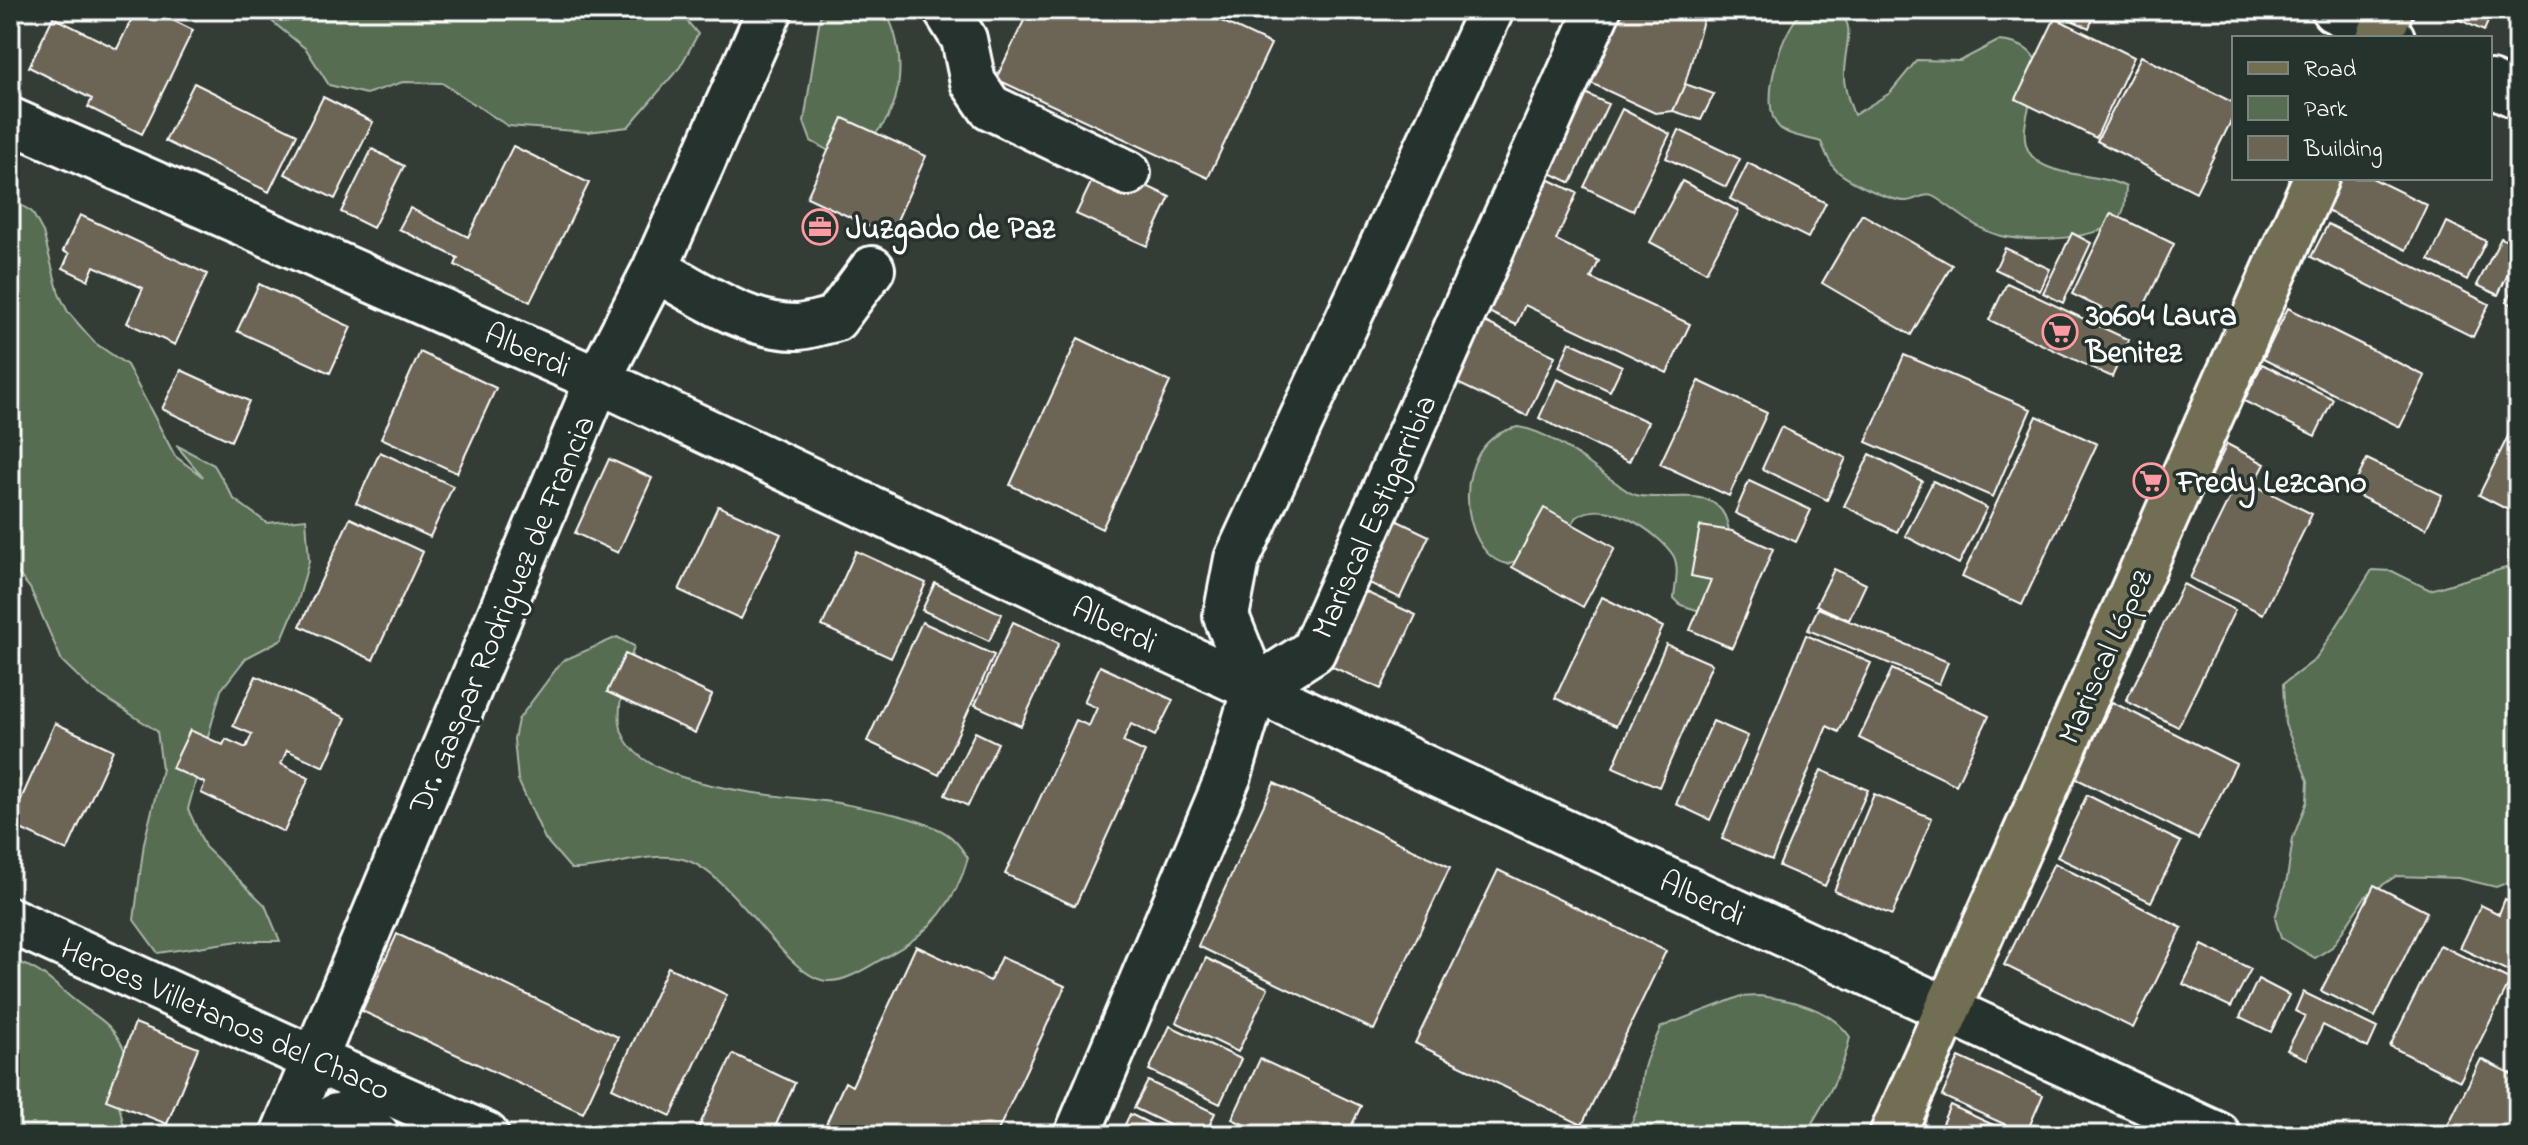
<svg xmlns="http://www.w3.org/2000/svg" width="2528" height="1145" viewBox="0 0 2528 1145" font-family="'Indie Flower',sans-serif">
<rect width="100%" height="100%" fill="#343d35"/>
<filter id="ink" filterUnits="userSpaceOnUse"><feTurbulence type="fractalNoise" baseFrequency=".0125" numOctaves="2"/><feDisplacementMap in="SourceGraphic" scale="16" xChannelSelector="R" yChannelSelector="G"/><feConvolveMatrix kernelMatrix="1 2 1 2 8 2 1 2 1" color-interpolation-filters="sRGB"/></filter>
<g filter="url(#ink)">
<path fill="#566d51" stroke="#aab6a8" stroke-width="2" d="M258,10H678L698,34L680,67L628,127L588,132L508,126L442,83L403,82L366,94L329,85L306,49Z
M821,10H884C908,46 906,118 865,141C856,147 840,148 829,151L811,141L804,122Z
M1805,10C1865,10 1846,31 1844,72C1843,87 1849,101 1854,115L1890,93L1917,60L1960,61L1998,41C2015,42 2033,48 2038,66C2036,87 2027,107 2025,128C2019,183 2091,168 2126,187C2125,197 2126,208 2121,216C2104,241 2024,243 1998,235C1974,228 1957,211 1936,198C1926,191 1917,200 1907,201C1891,202 1846,180 1835,169C1828,161 1825,151 1821,142C1809,138 1788,136 1779,127C1757,106 1782,25 1805,10Z
M10,198L32,212L43,232L59,294L68,312L95,343L127,365L175,456L203,477L176,445L214,465L234,499L267,523L306,519L309,561L298,601L282,639L246,658L221,690L188,809L205,847L265,905L280,941H239L158,953L134,920L144,843L162,769L157,731L90,688L62,661L30,588L10,564Z
M1518,427C1553,432 1586,463 1615,482C1622,487 1628,493 1636,495C1669,504 1723,479 1729,532L1700,611L1681,605L1674,598C1675,585 1680,567 1673,555C1658,532 1605,496 1577,517C1573,521 1571,528 1567,532C1554,546 1524,558 1507,564C1459,555 1447,440 1518,427Z
M2509,567L2518,571V803L2514,880L2496,887L2459,878L2396,876L2365,897L2332,947L2315,958L2281,938L2275,918L2287,879L2293,838L2307,801L2308,781L2285,724L2283,684L2316,659L2372,570L2392,571L2430,590Z
M617,637L634,646C628,670 617,699 620,724C629,791 788,795 838,803C870,809 908,815 938,829C952,835 960,846 968,858C956,902 929,934 889,955C872,964 848,982 828,981C788,981 736,876 686,860C648,849 609,870 571,869L545,839L518,780L514,739L518,720L562,661Z
M10,960C36,966 49,979 68,995C93,1017 110,1018 125,1051L115,1088L126,1135H16L10,1123L13,1046L10,1042Z
M1759,996C1793,1000 1830,1008 1850,1037C1843,1073 1823,1104 1805,1135H1620C1644,1117 1637,1090 1645,1064C1649,1051 1656,1039 1661,1027L1739,997Z"/>
<path fill="#6c6554" stroke="#fff" stroke-width="2" d="M136,10H152L193,30L142,134L88,107L92,99L29,67L53,17L117,49Z
M1029,10H1198L1271,44L1208,178L996,79Z
M1609,10H1706L1685,84L1673,111L1655,113L1578,77Z
M2057,10H2096L2089,28L2055,13Z
M2453,10H2493L2484,31L2451,16Z
M2055,18L2134,57L2096,138L2016,99Z
M2141,56L2234,103V115L2196,192L2097,141Z
M194,83L297,134L269,192L165,141Z
M1685,84L1714,94L1701,120L1673,111Z
M1581,91L1608,104L1571,183L1544,170Z
M323,97L373,122L335,199L285,174Z
M1622,109L1670,134L1633,211L1584,187Z
M843,118L926,156L890,236L807,197Z
M1679,130L1740,159L1726,187L1666,158Z
M513,146L589,183L530,302L455,265L458,258L399,229L410,208L468,237Z
M372,149L404,166L373,228L341,212Z
M1748,163L1826,203L1808,238L1730,199Z
M1100,164L1170,197L1147,246L1076,214Z
M1542,176L1577,193L1556,240L1599,261L1591,278L1690,324L1667,373L1525,305L1516,325L1480,308Z
M2340,178H2372L2427,205L2406,250L2325,210Z
M1682,181L1739,211L1706,272L1650,242Z
M2111,213L2174,244L2135,325L2072,294Z
M1862,214L1952,265L1911,335L1822,283Z
M80,215L207,274L175,345L127,323L143,288L94,266L88,280L63,268L69,254L63,251Z
M2447,222L2486,241L2467,280L2429,260Z
M2328,224L2489,304L2473,337L2311,257Z
M2072,233L2091,243L2063,303L2043,293Z
M2501,238L2518,246V253L2498,295L2477,285Z
M2005,248L2050,269L2040,291L1995,269Z
M2518,279V308L2507,302Z
M2007,283L2129,340L2112,377L1989,320Z
M259,284L351,327L330,373L237,331Z
M2288,308L2425,376L2400,427L2263,359Z
M1481,320L1555,356L1527,416L1453,381Z
M1078,338L1170,382L1102,529L1010,485Z
M1570,342L1622,366L1610,391L1559,367Z
M420,352L496,388L457,473L381,438Z
M1904,355L2031,409L1993,497L1866,442Z
M2262,364L2333,399L2315,436L2244,401Z
M181,370L249,401L231,441L162,409Z
M1557,379L1648,422L1629,462L1539,418Z
M1699,381L1767,413L1729,496L1660,464Z
M2037,416L2097,444L2022,605L1962,577Z
M2516,420L2518,422V515L2479,495Z
M1781,427L1846,458L1827,500L1762,469Z
M2227,444L2265,464L2254,485L2312,514L2263,614L2190,578L2233,491L2210,479Z
M380,452L453,486L430,537L356,503Z
M1870,454L1922,481L1897,532L1844,506Z
M609,459L652,478L618,553L575,533Z
M2367,459L2442,495L2426,529L2351,492Z
M1749,481L1811,510L1796,542L1735,513Z
M1933,481L1987,508L1959,564L1905,536Z
M718,506L781,534L741,619L679,590Z
M1544,508L1615,548L1583,607L1512,567Z
M1383,514L1429,536L1400,598L1355,576Z
M350,518L423,552L373,660L300,626Z
M1700,526L1732,531L1773,549L1732,648L1690,630L1711,580L1691,576Z
M856,551L926,583L891,658L822,626Z
M1834,569L1866,584L1849,620L1816,605Z
M935,583L1002,614L989,641L922,610Z
M2183,584L2235,610L2178,727L2126,701Z
M1359,589L1416,615L1381,689L1324,663Z
M1602,597L1663,627L1616,726L1555,698Z
M1818,608L1948,662L1939,684L1808,630Z
M922,622L994,655L939,775L867,741Z
M1013,622L1059,643L1021,726L975,705Z
M1806,635L1871,663L1839,732L1827,726L1772,860L1722,839Z
M1666,644L1712,664L1659,787L1613,767Z
M625,654L712,695L695,733L607,692Z
M1100,666L1173,700L1155,736L1131,724L1123,742L1145,752L1075,906L1005,874L1076,720L1089,726L1097,708L1084,702Z
M1892,669L1989,716L1956,785L1859,738Z
M256,676L346,718L324,767L287,750L281,764L309,778L284,832L201,793L205,783L172,768L190,730L223,745L226,739L246,748L252,734L233,726Z
M2112,702L2236,764L2198,839L2075,778Z
M1713,721L1748,736L1710,820L1676,804Z
M55,723L113,750L67,851L10,824Z
M975,732L998,743L968,806L945,795Z
M1821,770L1868,790L1825,886L1779,866Z
M1274,783L1450,867L1374,1030L1198,946Z
M1874,794L1932,818L1892,915L1834,891Z
M2087,795L2181,842L2151,902L2057,857Z
M2054,863L2182,928L2133,1028L2004,965Z
M1498,870L1666,951L1582,1125L1415,1043Z
M2374,885L2427,912L2375,1017L2321,991Z
M2505,899L2518,906V961L2512,973L2460,948L2481,905L2499,914Z
M397,934L618,1037L583,1113L362,1011Z
M2202,945L2251,969L2231,1007L2183,984Z
M2440,945L2511,980L2460,1081L2390,1046Z
M916,946L990,981L1001,957L1065,986L996,1135H821L845,1082L852,1086Z
M1206,958L1268,988L1238,1052L1176,1022Z
M668,967L727,995L671,1116L612,1088Z
M2258,979L2289,995L2271,1032L2240,1017Z
M2303,992L2377,1028L2368,1048L2323,1025L2307,1059L2287,1050L2305,1016L2295,1011Z
M135,1023L198,1048L167,1124L106,1100Z
M1170,1026L1241,1059L1220,1104L1149,1070Z
M733,1054L795,1083L774,1129L786,1135H695Z
M1959,1057L2043,1095L2026,1134L1942,1096Z
M1260,1059L1361,1106L1347,1135H1266L1232,1119Z
M2481,1059L2518,1077V1135H2443Z
M1148,1081L1215,1113L1205,1135H1190L1134,1108Z
M1950,1105L2015,1135H1937Z
M1130,1114L1173,1135H1120Z"/>
<g fill="none" stroke-linecap="round" stroke-linejoin="round">
<defs>
<path id="minor" d="M946,10L964,39L973,82L990,107L1128,173
M2334,10L2392,38
M2490,83L2518,96
M10,120L598,380L1147,639L2218,1135
M655,269C697,292 748,328 798,327C810,326 823,321 835,319L872,269
M1255,688L1226,616L1237,559L1491,10
M10,920L315,1060L486,1135
M283,1135L598,380L655,269L770,10
M328,1135L336,1116L377,1135
M1077,1135L1229,775L1255,688L1313,651L1598,10"/>
<path id="major" d="M2379,38L2390,10
M1892,1135L2316,178"/>
</defs>
<use href="#minor" stroke="#fff" stroke-width="50"/>
<use href="#major" stroke="#fff" stroke-width="50"/>
<use href="#minor" stroke="#26332d" stroke-width="44"/>
<use href="#major" stroke="#726e52" stroke-width="44"/>
</g>
</g>
<defs>
<symbol id="office-ring" viewBox="-11 -11 22 22"><circle r="9.5" fill="#26332d" stroke="#ff9aa2" stroke-width="1.5"/><path d="M-6-3h4V-5.5h4V-3h4V5H-6ZM-1-4.5V-3h2v-1.5ZM-6 0V1H6V0Z" fill="#ff9aa2"/></symbol>
<symbol id="supermarket-ring" viewBox="-11 -11 22 22"><circle r="9.5" fill="#26332d" stroke="#ff9aa2" stroke-width="1.5"/><path d="M-6-5.5h2.5l.6 2H6L4.5 2H-2.5L-4.4-4H-6ZM-1.5 3.2a1.3 1.3 0 1 0 .1 0ZM3 3.2a1.3 1.3 0 1 0 .1 0Z" fill="#ff9aa2"/></symbol>
</defs>
<g fill-rule="evenodd">
<use href="#office-ring" x="800" y="207" width="40" height="40"/>
<use href="#supermarket-ring" x="2040" y="312" width="40" height="40"/>
<use href="#supermarket-ring" x="2131" y="461" width="40" height="40"/>
</g>
<g text-anchor="middle" stroke-width="7" stroke-linejoin="round" paint-order="stroke">
<g font-size="32" font-weight="bold" fill="#fff" stroke="#26332d" text-anchor="start">
<text x="846" y="238">Juzgado de Paz</text>
<text x="2086" y="325">30604 Laura<tspan x="2086" dy="37">Benitez</tspan></text>
<text x="2177" y="492">Fredy Lezcano</text>
</g>
<g font-size="32" fill="#fff" stroke="#26332d">
<text transform="translate(528 349) rotate(24)" y="11">Alberdi</text>
<text transform="translate(1373 516) rotate(-66)" y="11">Mariscal Estigarribia</text>
<text transform="translate(501 614) rotate(-67)" y="11">Dr. Gaspar Rodriguez de Francia</text>
<text transform="translate(1115 624) rotate(26)" y="11">Alberdi</text>
<text transform="translate(2104 656) rotate(-66)" y="11">Mariscal López</text>
<text transform="translate(1703 897) rotate(25)" y="11">Alberdi</text>
<text transform="translate(226 1018) rotate(24)" y="11">Heroes Villetanos del Chaco</text>
</g>
</g>
<rect width="2528" height="1145" fill="none" stroke="#26332d" stroke-width="40"/>
<rect x="20" y="20" width="2488" height="1105" fill="none" stroke="#fff" stroke-width="3" filter="url(#ink)"/>
<rect x="2232" y="36" width="260" height="144" fill="#26332d" stroke="#7d8581" stroke-width="2"/>
<rect x="2248" y="62" width="40" height="12" fill="#726e52" stroke="#7d8581" stroke-width="2"/>
<text x="2304" y="76" font-size="24" fill="#ffffff">Road</text>
<rect x="2248" y="96" width="40" height="24" fill="#566d51" stroke="#7d8581" stroke-width="2"/>
<text x="2304" y="116" font-size="24" fill="#ffffff">Park</text>
<rect x="2248" y="136" width="40" height="24" fill="#6c6554" stroke="#7d8581" stroke-width="2"/>
<text x="2304" y="156" font-size="24" fill="#ffffff">Building</text>
</svg>
